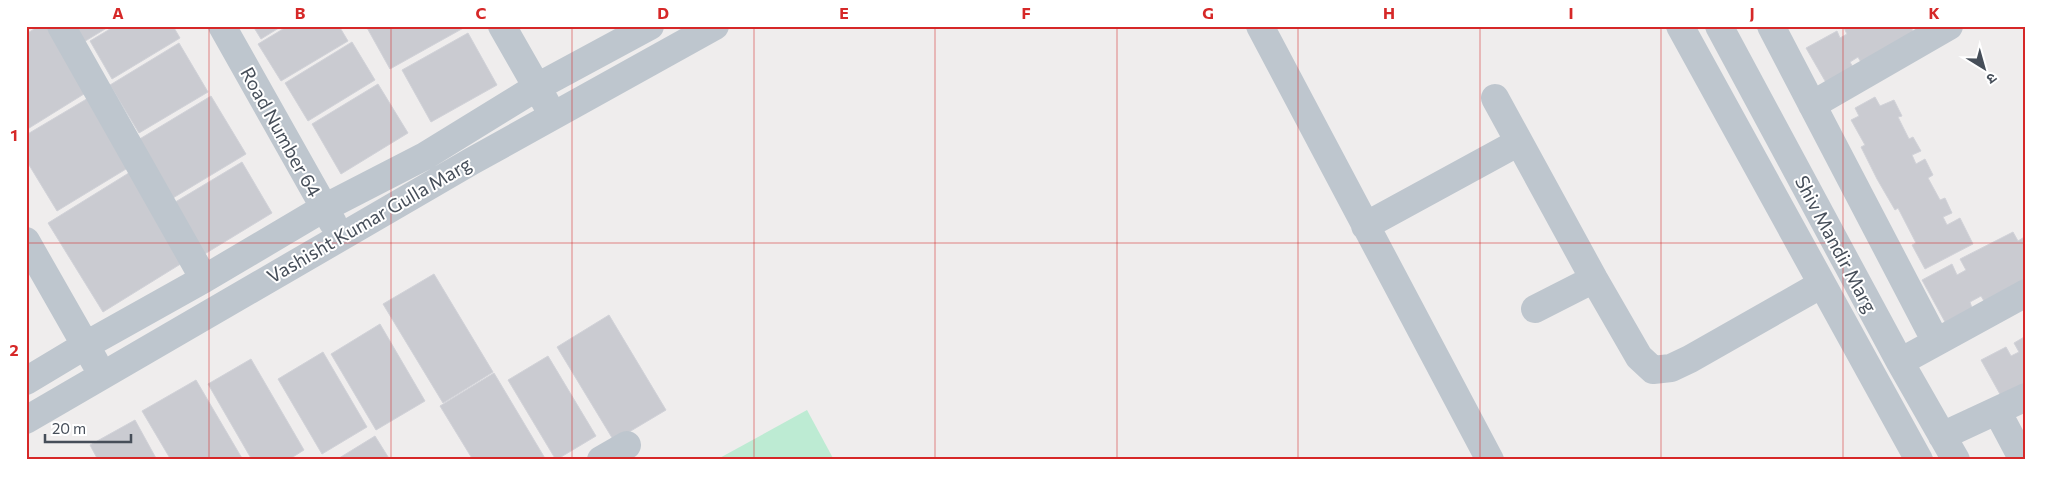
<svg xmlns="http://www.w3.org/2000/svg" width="2052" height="486" viewBox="0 0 2052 486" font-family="Commissioner,'Noto Sans Devanagari',sans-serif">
<rect width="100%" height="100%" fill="#efeded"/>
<path fill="#bdebd3" d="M807,410L834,460H716Z"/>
<path fill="#cacbd1" stroke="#d1d2d8" d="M39,26H53L92,89L26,130V34Z
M72,26H110L82,43Z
M115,26H173L180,38L112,79L90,41Z
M253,26H282L261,39Z
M288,26H339L348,41L281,81L258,44Z
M366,26H467L390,69Z
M1843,26H1910L1916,36L1863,66L1858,57L1850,62L1855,71L1828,86L1806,48L1837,31L1840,38L1847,34Z
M468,33L497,85L431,122L402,70Z
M352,42L375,80L308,121L285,83Z
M179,43L208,92L139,133L110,85Z
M378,84L408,133L341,174L312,124Z
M211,96L246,154L168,201L133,143Z
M90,97L131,166L57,211L26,160V135Z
M1875,97L1880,106L1894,100L1902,116L1898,117L1909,139L1913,137L1921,151L1912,155L1916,164L1925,159L1933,175L1928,178L1940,200L1945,198L1952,213L1943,217L1947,225L1960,218L1973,244L1925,269L1912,245L1916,243L1898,208L1895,210L1877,179L1861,147L1865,145L1851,120L1859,116L1855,108Z
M242,162L272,213L203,255L172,204Z
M132,171L187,260L103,312L48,223Z
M2013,232L2018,241L2026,236V279L1984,301L1981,296L1970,302L1972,308L1945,322L1922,280L1952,264L1957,275L1966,270L1960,259Z
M434,274L493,372L443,403L383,304Z
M609,315L666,410L614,441L557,347Z
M380,324L425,401L376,430L331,354Z
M2026,336V378H2024L2026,394L2006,405L1981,360L2006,347L2011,356L2019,352L2014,343Z
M323,352L367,427L322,454L278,379Z
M548,356L596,436L556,460L508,380Z
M251,359L304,450L288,460H252L208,384Z
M494,373L546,460H473L440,406Z
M196,380L243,460H171L142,411Z
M135,420L157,460H98L90,445Z
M375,436L390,460H336Z"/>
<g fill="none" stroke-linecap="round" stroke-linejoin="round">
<path stroke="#bec6ce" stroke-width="28" d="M61,26L204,279
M222,26L333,223
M502,26L546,103
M1260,26L1490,460
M1680,26L1919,460
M1719,26L1900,362L1956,460
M1771,26L1936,342
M1495,98L1594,279L1639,357L1653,370L1671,368L1690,359L1822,284
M1812,105L1949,26
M1365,226L1519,142
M26,241L95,362
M1535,309L1594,279
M1900,362L2026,293
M26,381L86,345L204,279L324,208L425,156L537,87L650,26
M1997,411L2023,460
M26,420L472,161L715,26
M1942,436L2026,397
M601,460L627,445"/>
</g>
<path fill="none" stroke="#d62828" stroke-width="1" stroke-opacity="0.55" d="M209,26V460M391,26V460M572,26V460M754,26V460M935,26V460M1117,26V460M1298,26V460M1480,26V460M1661,26V460M1843,26V460M26,243H2026"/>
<g text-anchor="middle" stroke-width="4" stroke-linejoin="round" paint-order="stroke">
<g font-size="19" fill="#464e59" stroke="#fff">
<text transform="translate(281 132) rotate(61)" y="7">Road Number 64</text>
<text transform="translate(369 220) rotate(-30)" y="7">Vashisht Kumar Gulla Marg</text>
<text transform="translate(1836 244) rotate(62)" y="7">Shiv Mandir Marg</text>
</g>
</g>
<rect width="2052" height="486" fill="none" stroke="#ffffff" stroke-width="55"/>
<g transform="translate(1984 68) rotate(143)" stroke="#ffffff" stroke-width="4" paint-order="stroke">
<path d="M0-4L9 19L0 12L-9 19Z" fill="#464e59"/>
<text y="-8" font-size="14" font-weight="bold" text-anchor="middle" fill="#464e59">उ</text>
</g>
<path d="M45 434v8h86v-8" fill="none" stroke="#464e59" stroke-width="2.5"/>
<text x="52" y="434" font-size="15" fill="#464e59" stroke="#ffffff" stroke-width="4" paint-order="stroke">20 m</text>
<rect x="28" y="28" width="1996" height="430" fill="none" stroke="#d62828" stroke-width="2"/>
<g font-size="16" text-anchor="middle" font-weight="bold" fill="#d62828">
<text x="118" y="19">A</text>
<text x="300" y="19">B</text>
<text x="481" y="19">C</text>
<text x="663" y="19">D</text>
<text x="844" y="19">E</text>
<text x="1026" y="19">F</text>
<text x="1208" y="19">G</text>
<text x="1389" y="19">H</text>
<text x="1571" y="19">I</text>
<text x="1752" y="19">J</text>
<text x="1934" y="19">K</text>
<text x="14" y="141">1</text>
<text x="14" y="356">2</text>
</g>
</svg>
